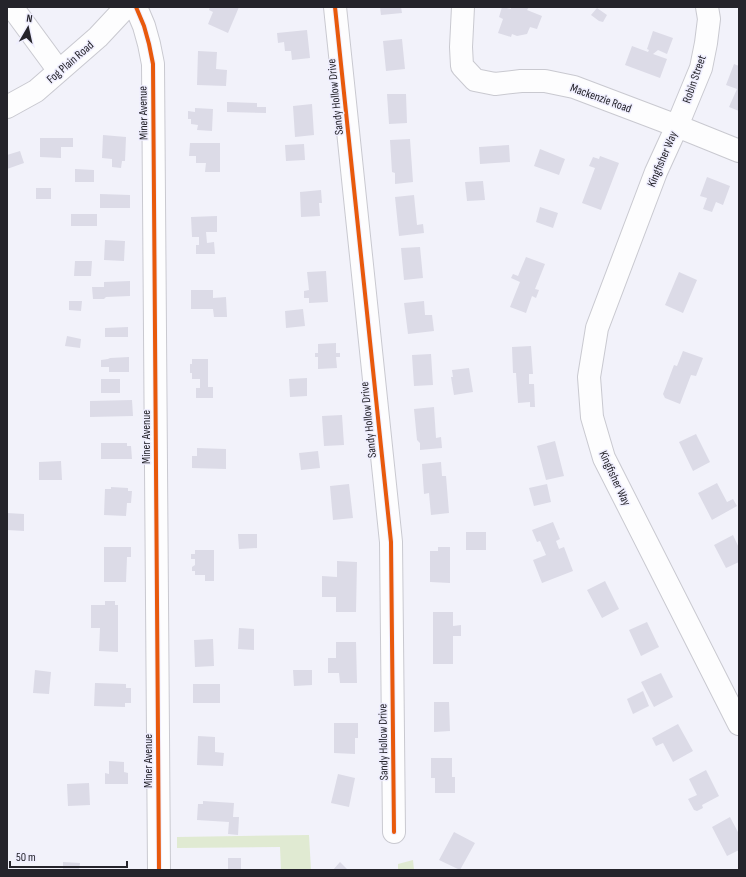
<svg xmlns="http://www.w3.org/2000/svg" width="746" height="877" viewBox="0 0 746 877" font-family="'Sofia Sans Condensed',sans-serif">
<rect width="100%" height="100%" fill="#f2f2fa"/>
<path fill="#e0ead2" d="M309,835L311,870H281L280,847L177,848V837Z
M413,860L414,870H398V864Z"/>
<path fill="#dcdbe7" d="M210,7H239L228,33L208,24L213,12L209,10Z
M380,7H401L402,13L381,15Z
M502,7L511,9V7H529L527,10L542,16L537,29L530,27L527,34L517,36L512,34L511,37L498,33L503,19L499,17Z
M597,8L607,15L603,22L599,21L591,15Z
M307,30L310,58L292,60L291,51H285L284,42L278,43L277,33Z
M653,31L673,38L667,54L658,50L653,54L667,59L660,78L625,65L632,46L648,52L649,50L647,49Z
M402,39L405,69L386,71L383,41Z
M198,51L217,52L216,69L227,70L226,86L197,85Z
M734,64L739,66V111L729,107L737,89L726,85Z
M387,94H406L407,123L389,124Z
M227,102L257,103V107H266V113L227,112Z
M312,104L314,135L295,137L293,106Z
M195,108L213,109L212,131L197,130L198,125L191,124V119H188V111L195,112Z
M103,135L126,137L125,161H122L121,168L112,167V159L102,158Z
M40,138H73V147H61V158L40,157Z
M410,139L413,182L395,184V173L392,172L390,140Z
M190,143H220V172H205L206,163H196V156H189Z
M304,144L305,160L286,161L285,145Z
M509,145L510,162L480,164L479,147Z
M540,149L565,159L559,175L534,166Z
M20,151L24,163L7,169V155Z
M600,156L619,163L601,210L582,203L595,168L589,166L593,157L599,159Z
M75,169L94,170V182H75Z
M707,177L730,186L723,205L716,202L712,212L703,209L707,198L700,196Z
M483,181L485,200L467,201L465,182Z
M36,188H51V199H36Z
M321,190L322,203H319L320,216L301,217L300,192Z
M100,194L130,195V208H100Z
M414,195L417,225L423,224L424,233L399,236L395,197Z
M540,207L558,213L553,228L536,222Z
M71,214H97V226H71Z
M217,216V232H206L207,243L214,242L215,254H196V245H199V237H192L191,217Z
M105,240L125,241L124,261L104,260Z
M420,247L423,278L404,280L401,248Z
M526,257L545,264L535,289L539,290L536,298L532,296L526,313L510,307L520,282L511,278L513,274L518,276Z
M75,261H92L91,276H74Z
M326,271L328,302L309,303V298H304V291L309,290L307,272Z
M679,272L697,280L683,313L665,305Z
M130,281V296L106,297L104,299H93L92,287H104V282Z
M191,290H213V298L226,297L227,317H214L213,309H191Z
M69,301H82L81,311L69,310Z
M424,301L425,315H432L434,331L408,334L404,303Z
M303,309L305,326L286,328L285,311Z
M128,327V337H105V328Z
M67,336L81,339L80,348L65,346Z
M336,343V353H340V357H336L337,368L318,369V357H315V353H318V344Z
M531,346L533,374H529V384H534L535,407H530V402L518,403L516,373H513L512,347Z
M683,351L703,358L696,376L691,375L680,404L665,398L663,394L674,365L677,366Z
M431,354L433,385L414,386L412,355Z
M129,357V372H109V367H101V360L108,359L110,358Z
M192,359H208V387H213V398H196V388H200V379H192V373H190V364H192Z
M469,368L473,392L454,395L451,377H453L452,370Z
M307,378V396L290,397L289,379Z
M101,379H120V393H101Z
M132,400L133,416L90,417V401Z
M434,407L436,438L441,437L442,448L420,450V443L417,440L414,409Z
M342,415L344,445L324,446L322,416Z
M696,434L710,462L693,471L679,442Z
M555,441L564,476L546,480L537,446Z
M101,443H127V446H131L132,459H101Z
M197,448L226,449V469L192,468V456H197Z
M318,451L320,468L301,470L299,453Z
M61,461L62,480H39V462Z
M441,462L442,476H446L449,513L431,515L429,493L424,494L422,464Z
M717,483L727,502L733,499L737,506L712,520L698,493Z
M349,484L353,518L333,520L330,486Z
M547,484L551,502L534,506L529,488Z
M111,487L128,488V491H132L131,503H127L126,516L104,515L105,489H111Z
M7,513L24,514V531L7,530Z
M553,522L560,539L556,541L559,549L564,547L573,571L542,583L533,560L546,555L540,541L537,542L532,530Z
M466,532H486V550H466Z
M238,534H257V548L239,549Z
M733,535L739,548V562L726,568L714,545Z
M104,547H131V557H127L126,582H104Z
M438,547H450V583L430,582V551H438Z
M195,550H214V581H205V575H195V571H192V567L195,565V559H191V554H195Z
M337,561L357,562L356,612H336V597H322V576L337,577Z
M605,581L619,609L602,618L587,590Z
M105,601H115V605H118V652L99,651L100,628H91V605H105Z
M433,612H453V626L461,625V636H453V664H433Z
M647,622L659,647L641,656L629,630Z
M239,628L254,629V650L238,649Z
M213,639L214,666L195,667L194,640Z
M336,642H356L357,683H340L339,673H328V658H336Z
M35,670L51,672L49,694L33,693Z
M293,670H312V685L294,686Z
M661,673L673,697L654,707L641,682Z
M95,683L126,684V688H131V703H125V707L94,706Z
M193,684H220V703H193Z
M643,691L649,706L633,714L627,699Z
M434,702H449L450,731L434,732Z
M334,723H358V738H355V754L334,753Z
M678,724L693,751L673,762L663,743L656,746L652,738Z
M198,736L215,737V752L224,753L223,766L197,765Z
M431,758H452V777H455V793H435V778H431Z
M109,761L124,762V772L128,773V784H105V773L109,774Z
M706,770L719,796L702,805L703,808L697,811L694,810L688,799L697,795L689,779Z
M338,774L355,778L349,807L331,803Z
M89,783L90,805L68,806L67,784Z
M203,801L234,803L233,817H239L238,835L228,834L229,822L197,820L198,804H203Z
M730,817L739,834V850L727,856L712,827Z
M454,832L475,843L460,870L439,860Z
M228,858H241V870H228Z
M63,862L80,863L79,870H63Z
M340,862L348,870H333Z"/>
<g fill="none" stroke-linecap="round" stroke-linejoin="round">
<defs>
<path id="minor" d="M12,7L59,71
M136,7L144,26L149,44L153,64L159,870
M335,7L391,542L394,832
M463,7L461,47L462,66L475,80L495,84L521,81H545L574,87L677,126L739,151
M707,7L709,19L706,43L701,68L677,126L656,172L597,328L589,377L592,417L604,458L739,724
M7,107L36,91L59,71L98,37L126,7"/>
</defs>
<use href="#minor" stroke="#c9c9d0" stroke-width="24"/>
<use href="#minor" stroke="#fdfdfe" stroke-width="22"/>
<defs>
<path id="cycleway" d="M136,7L144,26L149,44L153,64L159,870
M335,7L391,542L394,832"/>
</defs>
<use href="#cycleway" stroke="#efeefe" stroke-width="6"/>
<use href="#cycleway" stroke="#e8590c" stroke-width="4"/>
</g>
<g text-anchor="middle" stroke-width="3" stroke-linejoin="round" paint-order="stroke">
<g font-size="12" fill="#25242b" stroke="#efeefe">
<text transform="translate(70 62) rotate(-41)" y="4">Fog Plain Road</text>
<text transform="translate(694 79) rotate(-71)" y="4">Robin Street</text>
<text transform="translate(335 97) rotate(-96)" y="4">Sandy Hollow Drive</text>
<text transform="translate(601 98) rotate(20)" y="4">Mackenzie Road</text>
<text transform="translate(143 113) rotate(-91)" y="4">Miner Avenue</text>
<text transform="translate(662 159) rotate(-67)" y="4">Kingfisher Way</text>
<text transform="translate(368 420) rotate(-96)" y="4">Sandy Hollow Drive</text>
<text transform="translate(146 437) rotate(-90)" y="4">Miner Avenue</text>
<text transform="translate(615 478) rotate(65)" y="4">Kingfisher Way</text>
<text transform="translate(383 742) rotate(-91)" y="4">Sandy Hollow Drive</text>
<text transform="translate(148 761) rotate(-90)" y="4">Miner Avenue</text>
</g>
</g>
<rect width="746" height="877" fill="none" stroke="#25242b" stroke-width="16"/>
<g transform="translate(28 28) rotate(9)" stroke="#efeefe" stroke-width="3" paint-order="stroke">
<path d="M0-3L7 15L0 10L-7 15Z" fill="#25242b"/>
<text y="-6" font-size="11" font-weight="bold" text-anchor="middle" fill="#25242b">N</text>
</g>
<path d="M10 861v6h117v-6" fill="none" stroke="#25242b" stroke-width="2"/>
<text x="16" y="861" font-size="12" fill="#25242b" stroke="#efeefe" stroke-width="3" paint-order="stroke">50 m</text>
</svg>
